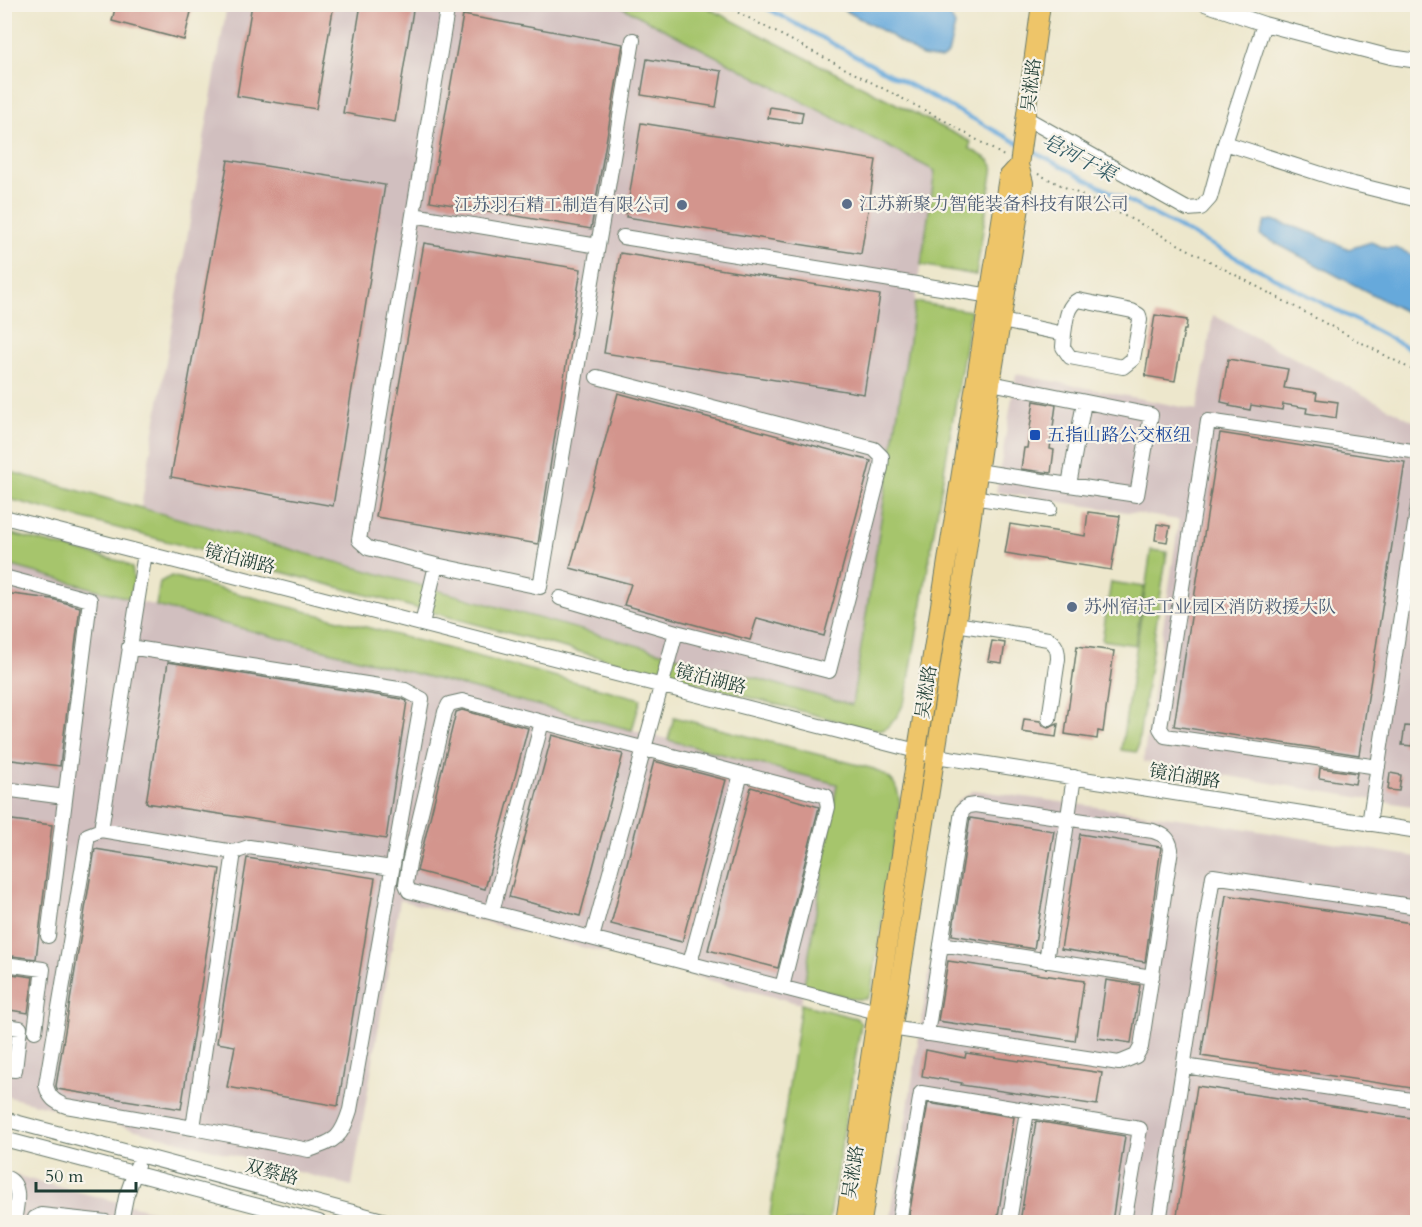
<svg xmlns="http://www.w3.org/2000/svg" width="1422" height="1227" viewBox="0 0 1422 1227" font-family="Cardo,'Noto Serif SC',serif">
<rect width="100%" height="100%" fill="#f7f3e8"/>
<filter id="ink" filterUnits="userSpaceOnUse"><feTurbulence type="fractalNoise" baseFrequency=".0167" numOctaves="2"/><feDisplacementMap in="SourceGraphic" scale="12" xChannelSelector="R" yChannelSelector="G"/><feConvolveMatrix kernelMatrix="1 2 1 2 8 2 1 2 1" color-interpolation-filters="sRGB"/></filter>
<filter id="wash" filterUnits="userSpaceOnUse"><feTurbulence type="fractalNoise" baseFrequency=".008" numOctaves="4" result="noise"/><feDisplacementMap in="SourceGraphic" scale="24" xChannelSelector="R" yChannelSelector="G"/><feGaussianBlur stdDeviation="1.35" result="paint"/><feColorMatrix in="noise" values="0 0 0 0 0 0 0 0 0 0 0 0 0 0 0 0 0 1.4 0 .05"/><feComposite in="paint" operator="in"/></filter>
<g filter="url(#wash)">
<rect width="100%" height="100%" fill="#ede7cc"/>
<path fill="#d1bfbf" d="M227,5H618L935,171L853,705L141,507Z
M1213,315L1417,423V807L1143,762L1179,520L996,492L1016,374L1197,410Z
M4,564L156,606L837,783L801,1004L400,900L352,1186L5,1096Z
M974,790L1192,820L1417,857V1222H890L956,802Z
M4,1172L29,1179L196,1222H5Z"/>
<path fill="#a6c56c" stroke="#628150" stroke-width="1.5" d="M618,5H702L971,142L969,148L989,160L993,166L976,275L921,265L935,171Z
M915,302L971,311L906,698C900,712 896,721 883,730L864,728L5,498L4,470L852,705Z
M4,532L123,562L132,568L134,579L131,599L5,564Z
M1151,550L1167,552L1137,752L1121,750Z
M171,576L641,699L632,730L156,606L160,582Z
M1111,582L1144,587L1135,645L1102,640Z
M674,717L874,769C893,779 897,782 900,803L871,992L866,999H854L804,985L837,784L668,740Z
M801,1004L856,1018L861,1023L829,1222H769Z"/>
<path fill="#66a9db" stroke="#427388" stroke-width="1.5" d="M835,5H937L948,12L955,25L948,54L941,59L922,56L888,34Z
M1272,220L1312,233L1349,249L1371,242L1385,248H1396L1417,257V318L1260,235L1265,222Z"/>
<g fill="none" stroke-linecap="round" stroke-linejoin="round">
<path stroke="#66a9db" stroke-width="4" d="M759,4L1018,143
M1027,148L1418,353"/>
</g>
<g id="blocks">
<path fill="#d3958d" d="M116,4H193L184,40L112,21Z
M252,4H334L316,109L237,96Z
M361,4H414L395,122L343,113Z
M463,15L623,44L591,229L430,201Z
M647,59L722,71L716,107L641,95Z
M770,107L803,112L801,123L768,118Z
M641,123L876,160L861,254L626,217Z
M228,160L385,185L333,506L171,477Z
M424,243L581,269L538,544L376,517Z
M620,253L880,295L864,394L604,353Z
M1155,315L1187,320L1186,330H1184L1175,381L1145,376Z
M1228,359L1288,369L1284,388L1317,393L1316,399L1338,402L1336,418L1306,413L1307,408L1283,404L1282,410L1251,405L1250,410L1229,406L1230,404L1221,402Z
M618,393L871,461L824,636L757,618L750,640L624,605L631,584L570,568Z
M1034,401L1056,405L1050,449L1054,450L1051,473L1021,469L1024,448H1027Z
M1220,433L1405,462L1359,755L1174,726Z
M1088,512L1120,516L1111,570L1005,553L1010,524L1085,536Z
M1157,524L1170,526L1167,542L1155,540Z
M4,593L52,599L80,607L60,766L4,759Z
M992,641L1005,643L1002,663L988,661Z
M1077,646L1114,651L1103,732L1098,731L1097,739L1065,734Z
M168,662L402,699L407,701L386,839L146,803Z
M462,710L528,728L485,889L417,871L456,712Z
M1024,719L1040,721L1043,726L1048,728L1058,724L1056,737L1022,732Z
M1405,726L1416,727L1413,746L1402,745Z
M552,735L623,754L580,916L509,897Z
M654,761L726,780L682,942L611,924Z
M1320,768L1357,773L1355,784L1319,778Z
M1390,773L1401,775L1399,791L1388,790Z
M751,787L819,807L778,968L708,950Z
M970,818L1054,831L1034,949L952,935Z
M4,819L52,825L36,959L4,955Z
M1080,834L1161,847L1145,962L1061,949Z
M95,849L220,869L181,1109L57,1089L56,1086Z
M247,858L375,878L338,1106L227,1087L235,1046L217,1043Z
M1226,895L1418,924V1089L1201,1056Z
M948,961L1084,981L1075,1041L938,1021Z
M4,973L33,977L28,1013L4,1009Z
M1106,980L1140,985L1131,1043L1098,1038Z
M926,1050L965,1058L966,1053L1102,1073L1097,1105L961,1085L962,1083L922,1076Z
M1197,1086L1418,1119V1222H1176Z
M928,1103L1014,1117L997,1222H908Z
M1036,1121L1125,1136L1112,1222H1020Z"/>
</g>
</g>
<g filter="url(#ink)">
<use href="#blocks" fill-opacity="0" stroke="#677869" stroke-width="1.5"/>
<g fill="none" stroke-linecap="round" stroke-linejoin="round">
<defs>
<path id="minor" d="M1205,4L1264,24L1391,57L1418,61
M1026,118L1187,209L1201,208L1210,198L1225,143L1264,24
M1225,143L1346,182L1418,200
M413,215L598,246
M623,237L997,297
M1002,321L1064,334C1066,322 1066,306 1078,300L1132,311L1139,315L1140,320L1133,359L1123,367L1070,357L1063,347L1064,334
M991,383L1151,415L1137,495L1069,485L1084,402
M978,471L1069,485
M966,496L1050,509
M4,517L936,756L1418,831
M436,565L368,548L359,540L448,4
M4,577L90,600L48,936
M560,598L676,632
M422,624L436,565L540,587L633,40
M956,624L1048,639C1056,644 1058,649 1058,659L1049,719
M129,647L405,690L422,699L350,1110C341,1138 337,1140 309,1150L193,1128L234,852L101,830L145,553
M1378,767L1165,736L1160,728L1208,421L1412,451L1418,454
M4,789L65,797
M1369,824L1418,505
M101,830L88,835L46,1085C49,1098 55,1102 66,1106L193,1128
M234,852L249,847L392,868
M492,912L542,722
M592,938L676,632L829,671L881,468L882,457L874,449L597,377
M941,944L1152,977
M1046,961L1074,777
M690,963L741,774
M4,964L43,969L35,1031
M782,987L828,807L826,796L462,701L449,704L445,712L409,863L406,884L409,891C568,932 726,973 885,1014
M4,1026L20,1028L15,1070L4,1069
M891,1028L1119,1063L1136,1056L1141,1047L1171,849C1169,837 1164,835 1153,831L975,805L968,806L962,811L927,1034
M1184,1066L1418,1101
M4,1119L390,1222
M4,1139L319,1222
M4,1177C24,1183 16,1207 14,1222
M35,1222V1218L41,1215L106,1222
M121,1222L126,1197L137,1166
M899,1222L921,1093L1140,1129L1124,1222
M1009,1222L1027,1111
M1159,1222L1213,876L1418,907"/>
<path id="major" d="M845,1222L917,750L1008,177L1019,165
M862,1222L958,613L991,383L1024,183L1019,165L1041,4"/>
</defs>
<use href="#minor" stroke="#677869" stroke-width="16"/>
<use href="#major" stroke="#677869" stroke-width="20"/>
<path stroke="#677869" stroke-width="2" stroke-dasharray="1.5 4.5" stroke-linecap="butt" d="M722,4L947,122L1004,156
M1038,174L1135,221L1418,373"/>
<use href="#minor" stroke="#fff" stroke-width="14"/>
<use href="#major" stroke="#eec569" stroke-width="18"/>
</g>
</g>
<g fill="#5c6f8a" stroke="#f7f3e8" stroke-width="2">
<circle cx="847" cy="204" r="6"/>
<circle cx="682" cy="205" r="6"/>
<circle cx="1072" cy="607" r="6"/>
</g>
<rect fill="#1a4fb4" stroke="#f7f3e8" stroke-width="2" x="1029" y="429" width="12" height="12" rx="3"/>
<g text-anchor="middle" stroke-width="4.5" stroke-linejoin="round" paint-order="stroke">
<g font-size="18" fill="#1f3d34" stroke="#f7f3e8">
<text transform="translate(1031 85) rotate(-83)" y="6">吴淞路</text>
<text transform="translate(240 559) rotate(14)" y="6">镜泊湖路</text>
<text transform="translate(711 679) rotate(14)" y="6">镜泊湖路</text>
<text transform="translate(926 692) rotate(-81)" y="6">吴淞路</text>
<text transform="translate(1185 776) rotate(9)" y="6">镜泊湖路</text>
<text transform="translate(272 1172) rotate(15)" y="6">双蔡路</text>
<text transform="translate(853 1172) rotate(-81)" y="6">吴淞路</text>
</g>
<g font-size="18" fill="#4e5e75" stroke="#f7f3e8" text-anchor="start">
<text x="859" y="210">江苏新聚力智能装备科技有限公司</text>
<text x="670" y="211" text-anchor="end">江苏羽石精工制造有限公司</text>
<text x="1084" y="613">苏州宿迁工业园区消防救援大队</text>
</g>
<g font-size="18" fill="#164399" stroke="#f7f3e8" text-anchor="start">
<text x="1047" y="441">五指山路公交枢纽</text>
</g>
<g font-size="20" font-style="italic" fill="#345d66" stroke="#f7f3e8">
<text transform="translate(1079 157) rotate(28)" y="7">皂河干渠</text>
</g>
</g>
<rect width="1422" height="1227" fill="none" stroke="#f7f3e8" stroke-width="24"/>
<path d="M36 1182v9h100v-9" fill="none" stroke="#1f3d34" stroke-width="3"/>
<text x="45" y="1182" font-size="18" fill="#1f3d34" stroke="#f7f3e8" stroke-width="4.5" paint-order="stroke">50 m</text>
</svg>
